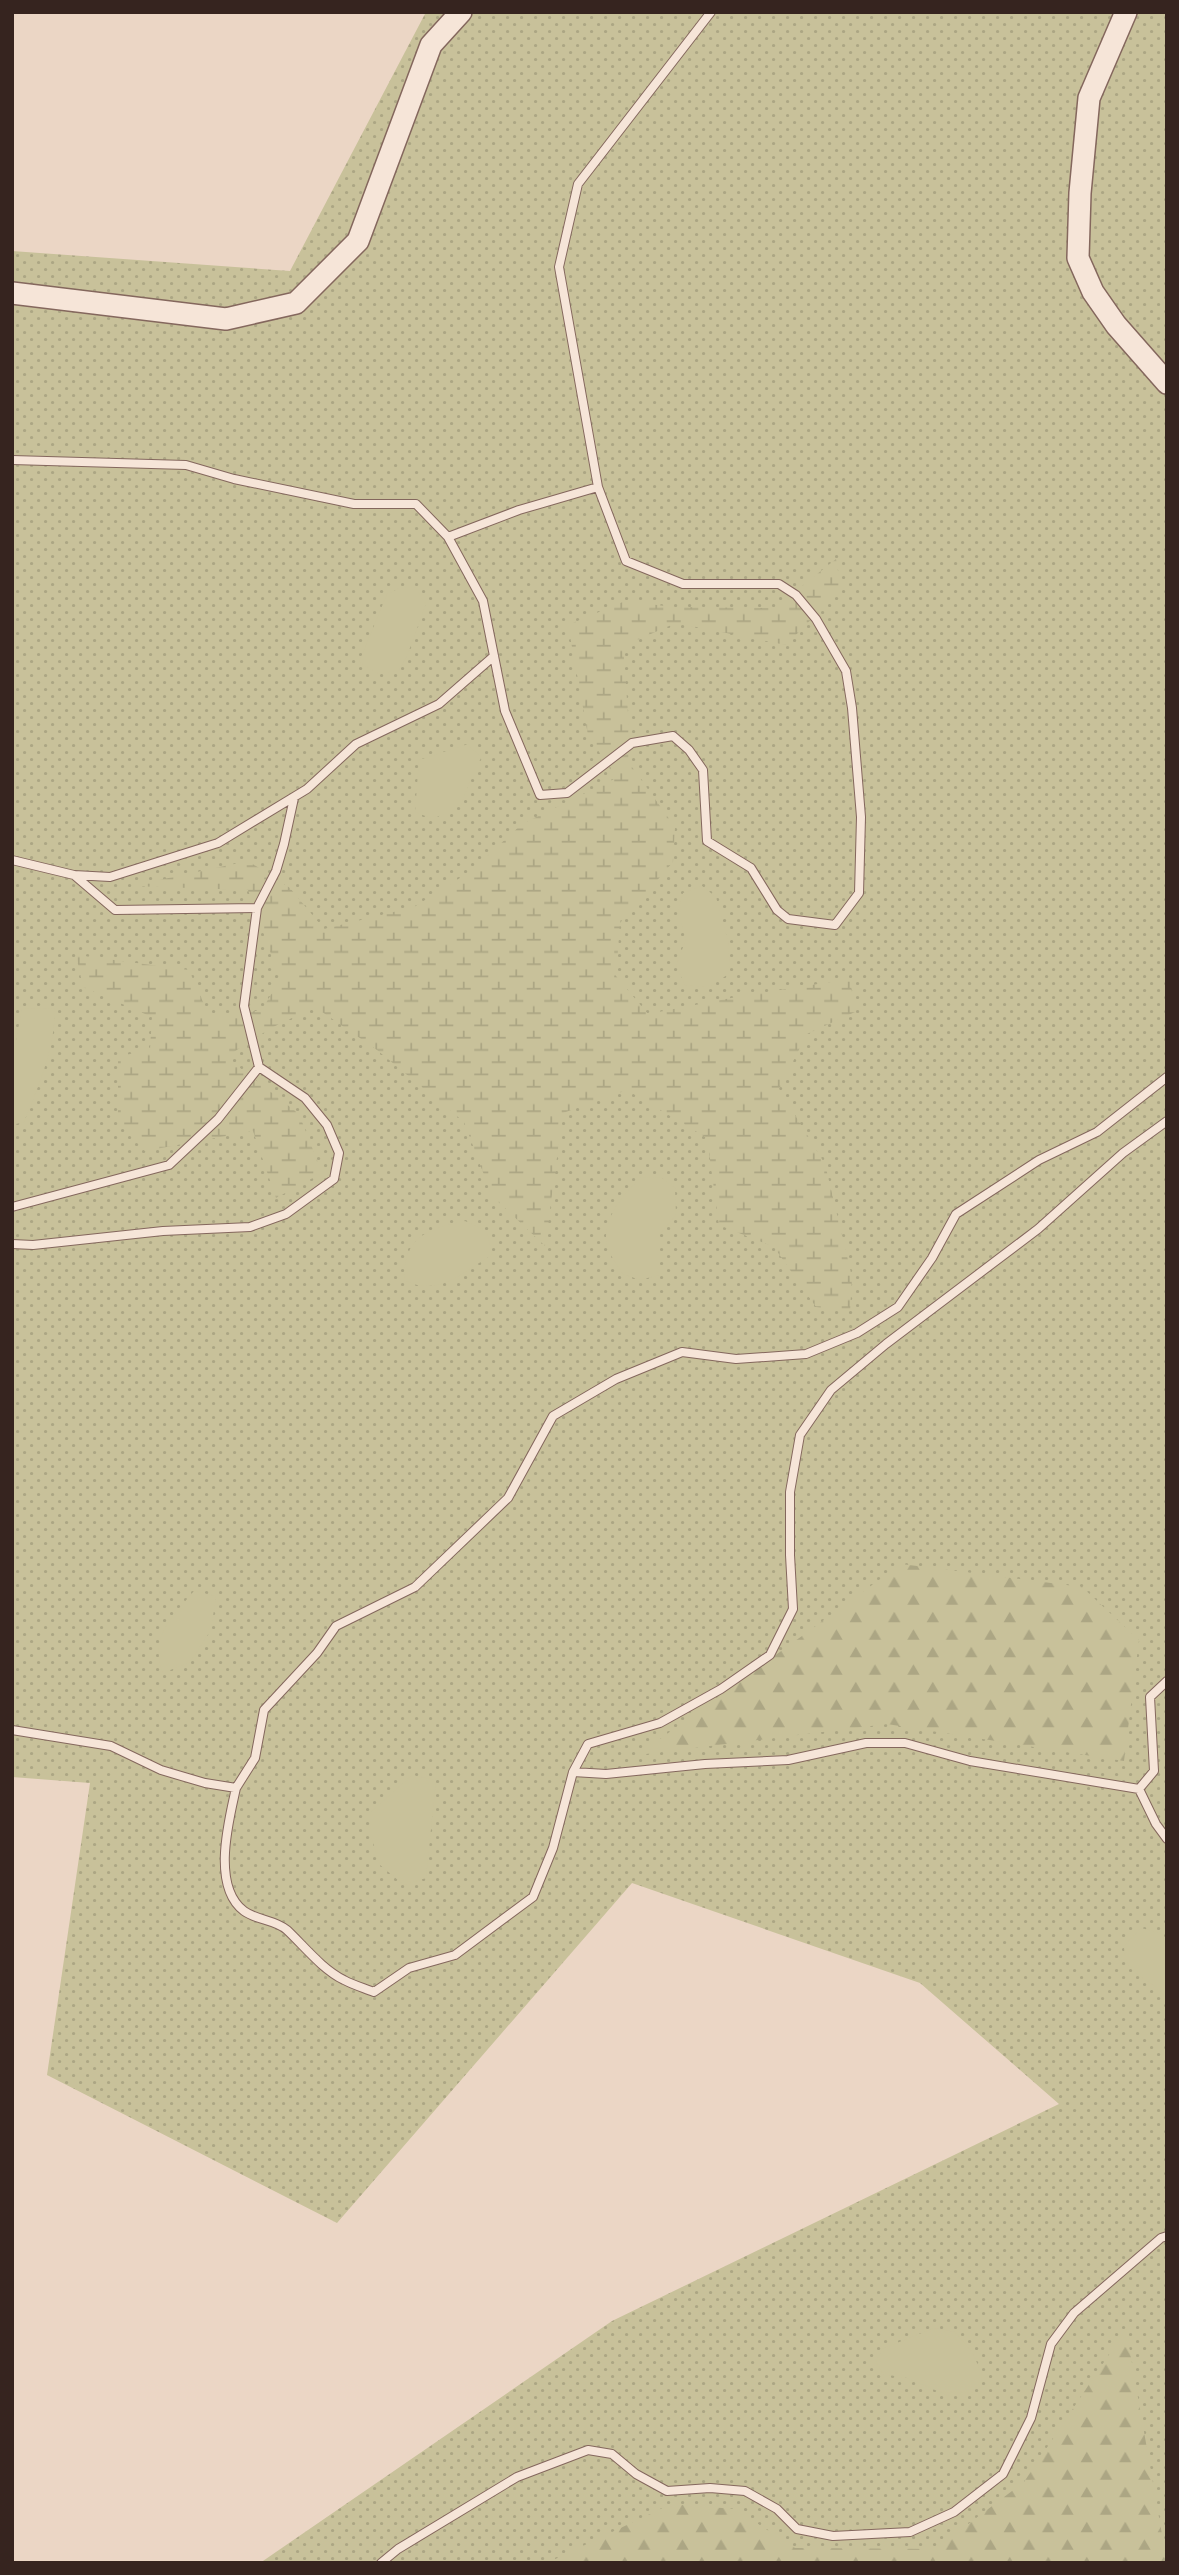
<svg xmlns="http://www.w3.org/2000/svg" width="1179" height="2575" viewBox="0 0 1179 2575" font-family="'Zilla Slab',serif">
<defs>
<pattern id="grass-dots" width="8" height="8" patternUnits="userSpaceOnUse" patternTransform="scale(1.75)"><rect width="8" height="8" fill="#c8c19a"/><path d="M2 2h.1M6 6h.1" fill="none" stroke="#aca684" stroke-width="1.8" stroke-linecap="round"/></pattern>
<pattern id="forest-firs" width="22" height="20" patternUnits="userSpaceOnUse" patternTransform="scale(1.75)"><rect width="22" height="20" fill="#c8c19a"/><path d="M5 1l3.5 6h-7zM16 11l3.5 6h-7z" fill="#aca684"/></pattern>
<pattern id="wetland-marsh" width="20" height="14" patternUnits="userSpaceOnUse" patternTransform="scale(1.75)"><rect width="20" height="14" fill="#c8c19a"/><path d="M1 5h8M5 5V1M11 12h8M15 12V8" fill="none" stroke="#aca684"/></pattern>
</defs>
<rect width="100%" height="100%" fill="#ebd6c5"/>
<path fill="url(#grass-dots)" d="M426,12H1167V2563H260L612,2321L1059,2104L920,1983L632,1883L337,2223L47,2075L90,1783L12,1777V251L290,271Z"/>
<path fill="url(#forest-firs)" d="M901,1564L1082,1587L1139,1640L1124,1761L887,1724L638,1755Z
M1126,2329L1167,2563H547L671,2504L735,2509L795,2548L935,2549L1024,2482Z"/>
<path fill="url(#wetland-marsh)" d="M836,559L841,589L786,645L676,623L623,646L632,767L675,827L673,862L620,923L616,976L648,1014L747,995L850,979L855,1012L807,1034L779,1089L825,1164L852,1277L850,1311L816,1307L774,1247L719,1225L707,1138L627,1090L563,1113L545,1246L492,1196L464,1122L377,1050L315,1007L271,1028L226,1057L299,1114L322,1173L276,1198L253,1131L145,1151L118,1123V1057L150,1049L152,1017L83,987L76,955L189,970L210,1018L262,1010L280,979L248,890L131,886L248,861L290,888L324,929L414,907L471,871L522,824L616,778L588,735L568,625L625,601L673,607L774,608Z"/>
<path fill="#c8c19a" d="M402,587L415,588L426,604L407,656L399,670L379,674L359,662L387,594Z
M468,744L481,758L471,778L461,805L433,819L415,812L419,760Z
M702,886L716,897L728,941L730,973L709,987L685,985L676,966L686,939L678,913L683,893Z
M55,1008C55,1048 39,1085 24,1122L12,1125V1061L22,1009Z
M661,1177L675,1188L676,1215L659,1235V1275L640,1280L623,1274C618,1266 609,1255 607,1245C601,1220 624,1194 640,1178Z
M465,1221L487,1231L492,1255C462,1272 439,1298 404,1280C404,1236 427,1229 465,1221Z
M194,1591L216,1596L211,1630L190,1662L163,1673C149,1637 172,1617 194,1591Z
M412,1775L436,1780L426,1878L404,1885L380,1865L371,1836V1812Z
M1141,1928L1161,1933L1167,1941V2000C1154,1976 1124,1980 1124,1946Z
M934,2328L955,2332L972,2352L983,2376L971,2396H949L907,2378L883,2374L876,2362L882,2349Z"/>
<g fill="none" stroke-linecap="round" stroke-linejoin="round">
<defs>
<path id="service" d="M12,460L186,465L234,479L354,504H416L448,537L483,601L505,711L540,795L567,793L632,743L673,736L689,750L703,770L707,841L751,868L777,910L788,919L835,925L859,893L861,817L852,708L846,671L816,619L796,595L779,584H683L626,561L598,487L559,267L578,184L711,12
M448,537L519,510L598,487
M12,860L74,875L110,877L218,843L307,789L356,744L439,704L494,656
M74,875L115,910L257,908
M1167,1121L1123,1153L1038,1229L886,1344L831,1390L800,1435L790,1492V1555L793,1609L770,1655L721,1689L660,1723L588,1744L573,1772L606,1774L705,1764L788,1760L866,1743H905L970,1761L1139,1789L1154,1771L1150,1697L1167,1681
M12,1207L169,1165L218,1119L259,1067
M12,1244L33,1245L163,1231L250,1227L286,1214L334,1179L339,1153L327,1125L305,1098L259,1067L244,1006L257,908L276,871L284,844L294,798
M12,1730L111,1746L161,1770L205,1783L236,1788L255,1758L264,1710L317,1653L336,1626L415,1587L508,1498L553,1416L616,1379L682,1352L736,1359L806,1354L857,1333L898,1307L932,1258L956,1214L1039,1160L1097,1132L1167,1077
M236,1788C229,1820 211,1886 244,1911C256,1920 276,1920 287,1930C305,1947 322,1969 344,1980C353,1985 364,1988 374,1992L409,1968L455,1955L533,1897L553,1848L573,1772
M1139,1789L1156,1824L1167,1839
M381,2563L398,2549L517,2477L588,2450L612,2454L636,2474L667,2491L710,2488L745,2491L777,2509L797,2529L833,2536L910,2532L954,2512L1003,2474L1031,2418L1051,2344L1074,2313L1161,2238L1167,2236"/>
<path id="tertiary" d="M1126,12L1089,98L1080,193L1078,258L1093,292L1116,325L1167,383
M12,293L226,319L296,303L358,241L431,45L461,12"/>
</defs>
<use href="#service" stroke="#84675d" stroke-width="10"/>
<use href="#tertiary" stroke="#84675d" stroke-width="24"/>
<use href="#service" stroke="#f6e5d8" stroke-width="8"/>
<use href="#tertiary" stroke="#f6e5d8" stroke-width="21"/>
</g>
<rect width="1179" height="2575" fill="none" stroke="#36241f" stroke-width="28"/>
</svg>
